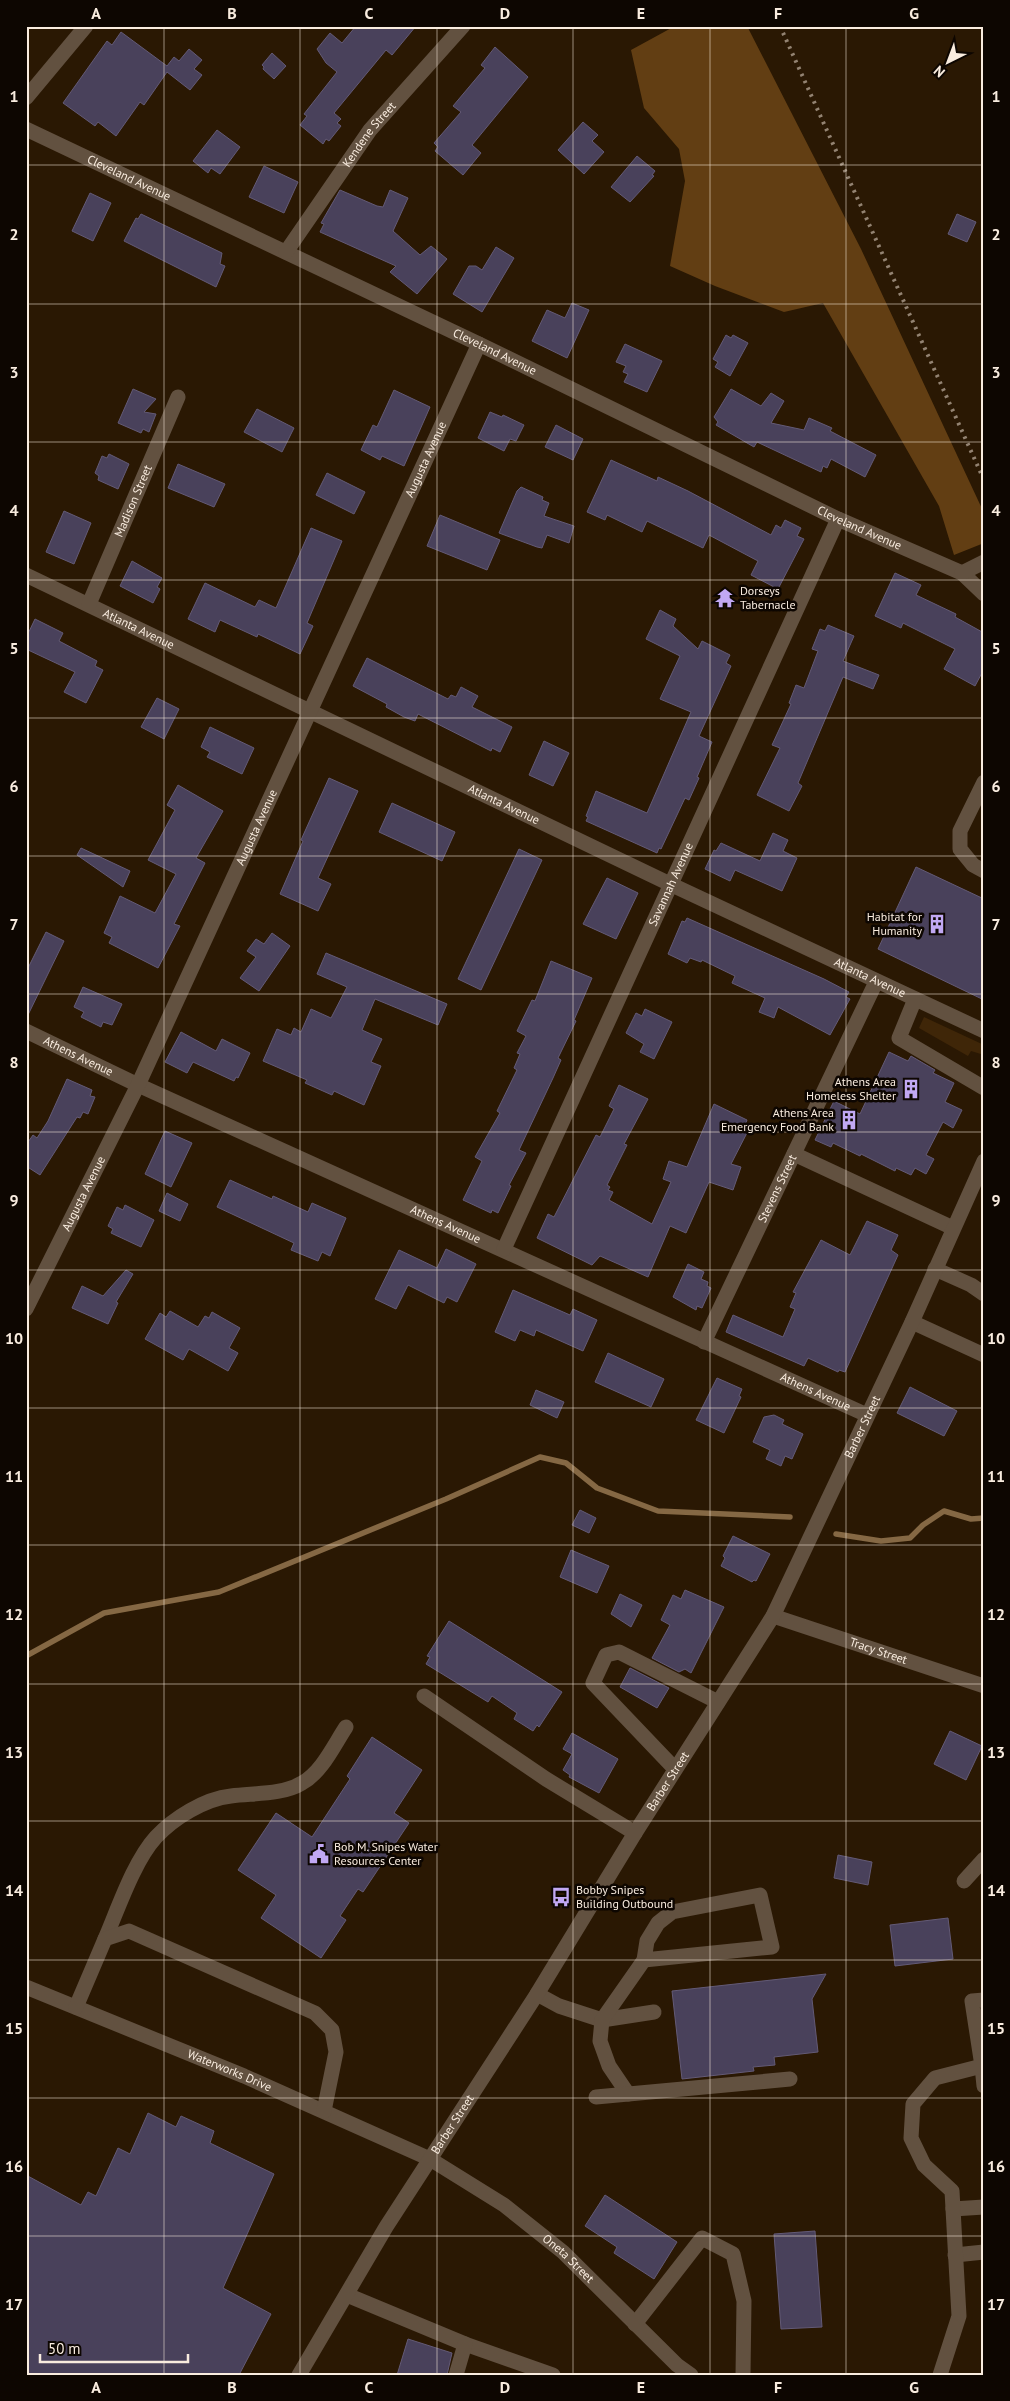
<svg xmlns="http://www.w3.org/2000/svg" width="1010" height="2401" viewBox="0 0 1010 2401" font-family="'PT Sans',sans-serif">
<rect width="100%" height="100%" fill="#2a1803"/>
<path fill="#3f2608" d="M924,1017L984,1045V1055L971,1051L968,1056L919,1028Z"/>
<path fill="#623e13" d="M675,26H747L861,249L984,513V543L954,555L939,506L823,303L784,312L715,286L670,266L685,181L679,149L644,108L631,50Z"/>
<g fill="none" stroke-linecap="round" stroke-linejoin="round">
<path stroke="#856844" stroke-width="5.5" d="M836,1534L881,1541L910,1538L923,1525L944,1511L971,1519L984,1518
M26,1656L104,1613L219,1592L446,1499L540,1457L566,1463L597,1488L658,1511L790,1517"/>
</g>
<path fill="#49415b" stroke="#635a76" d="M356,26H416L392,55L386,50L334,113L341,119L337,123L341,126L329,141L326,139L323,144L300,125L307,116L304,114L337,72L326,63L317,49L330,33L342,43Z
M121,32L167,66L174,57L179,61L189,49L202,60L194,69L202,75L190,90L167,72L144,105L140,102L116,136L98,122L95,126L63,103L107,41L112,45Z
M495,47L528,77L472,145L481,153L463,175L435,151L438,147L434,143L461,112L453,106L485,68L481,65Z
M272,53L286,66L274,79L263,69L264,67L262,65Z
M583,122L598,135L592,141L604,152L584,174L558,150Z
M217,130L240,147L220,174L211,168L208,173L193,161Z
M637,156L655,171L652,175L654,176L630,202L611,187Z
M264,166L298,182L284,213L249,197Z
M340,190L377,206L383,207L390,190L408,198L393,231L420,255L431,246L447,259L417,294L390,272L396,266L320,232L324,224L321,223Z
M90,193L111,203L93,241L72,231Z
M141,214L222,253L220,264L225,266L216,287L124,241L136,218L138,219Z
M957,214L976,222L967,242L948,234Z
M496,247L514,258L482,312L453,294L469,266H476L482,270Z
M572,303L589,310L567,358L532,341L547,310L565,318Z
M726,335L731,338L733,335L748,343L730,376L715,367L718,362L713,359Z
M625,344L662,361L647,392L624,382L628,374L623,372L626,366L616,362Z
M133,389L156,399L144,412L156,414L149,432L143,429L141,433L118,423Z
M731,389L761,406L771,393L784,401L771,423L804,430L809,418L832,428L830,431L876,455L865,477L831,459L827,468L823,466L821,472L757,442L754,447L716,425L718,422L714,417Z
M394,390L430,407L404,466L382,456L380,460L361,450L373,425L377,427Z
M257,409L294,428L282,452L244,432Z
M490,412L502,417L503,415L524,425L516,441L510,439L504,451L478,438Z
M556,425L583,439L573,460L545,447Z
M109,454L129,464L118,489L98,480L99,476L95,473L102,456L107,458Z
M611,460L657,481L658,477L688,491L771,535L776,525L781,528L785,520L801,528L797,536L804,539L778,589L751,575L758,561L709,535L703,548L647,521L642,532L607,515L605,520L587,512Z
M178,464L225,484L214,507L168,488Z
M327,473L365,492L354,514L316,495Z
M521,487L543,497L542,500L549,503L544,516L574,526L569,543L547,535L542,548L537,547L499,533L517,491Z
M64,511L91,523L74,564L46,552Z
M440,515L500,540L487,570L427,546Z
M311,528L342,541L307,623L313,626L300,654L258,634L257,637L220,620L215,632L188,619L205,583L255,607L259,600L276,608Z
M132,561L162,578L157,587L160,589L153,603L120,586Z
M895,573L921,585L916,595L956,614L955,617L984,633V669L975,686L944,669L955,649L903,623L901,628L875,616Z
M660,610L676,619L673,626L698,649L702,641L730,655L726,663L731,666L699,736L712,742L697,777L699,778L689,800L685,798L661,849L659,848L657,853L586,821L588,817L586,816L596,791L647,813L691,712L660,699L680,656L646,639Z
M35,619L63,633L59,641L97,661L95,666L103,670L86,703L64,692L75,672L26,649V638Z
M828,625L854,636L843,661L879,675L873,689L843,677L798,783L802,786L789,811L757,795L780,748L772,745L791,704L789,703L796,685L804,688L818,651L812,649L820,629L825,631Z
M367,658L448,699L451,695L456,697L461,687L478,696L472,707L512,727L500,752L492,748L491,751L418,714L415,721L404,717L386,707L387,704L353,686Z
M157,698L179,709L164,739L141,727Z
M210,727L254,748L242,774L207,757L210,752L201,747Z
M544,741L569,753L553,786L529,775Z
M329,778L358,791L318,878L331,884L318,911L280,894L303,841L301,840Z
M178,785L223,811L196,858L205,863L174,924L180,926L158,968L109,943L112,937L104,933L120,896L155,913L176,874L148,860L175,810L167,805Z
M392,803L455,832L442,861L379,832Z
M773,833L788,840L783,851L797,858L782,891L735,870L730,881L705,869L714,850L716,851L721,843L760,861Z
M81,848L130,871L123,887L77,855Z
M519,849L542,860L481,990L458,979Z
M916,867L984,899V1000L878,949Z
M607,878L638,893L616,939L583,924Z
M687,918L824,979L849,992L846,997L850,999L830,1035L778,1007L774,1018L759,1012L765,998L732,983L735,976L702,960L701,962L690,958L687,963L668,954L682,921L685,922Z
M46,932L64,941L26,1019V972Z
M272,933L290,946L259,991L240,978L256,957L247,951L256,939L264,944Z
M326,953L447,1004L438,1025L375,999L362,1030L382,1039L371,1062L381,1066L364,1105L334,1091L332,1095L305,1083L307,1080L263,1061L277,1029L291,1035L294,1028L301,1032L311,1009L331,1018L347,987L317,974Z
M551,961L592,978L574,1020L576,1021L558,1058L561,1060L553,1078L519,1150L526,1153L509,1185L511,1186L498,1213L492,1210L491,1213L463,1200L482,1161L475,1157L500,1113L497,1111L517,1070L514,1068L520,1054L517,1053L526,1036L517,1031L532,1000L535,1001Z
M83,987L122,1004L112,1025L103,1022L101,1027L81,1017L84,1012L74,1007Z
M645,1009L672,1022L654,1059L640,1052L644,1044L626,1033L636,1013L642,1016Z
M181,1032L216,1051L222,1039L250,1053L238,1078L236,1077L234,1081L193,1062L187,1073L165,1062Z
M889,1052L908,1061L911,1056L935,1070L933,1073L954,1083L945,1102L962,1110L953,1128L943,1122L926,1155L934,1159L926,1174L915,1168L911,1175L896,1168L895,1171L861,1154L860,1156L833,1143L831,1147L815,1140L834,1101L860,1114Z
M67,1079L92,1090L90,1096L95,1097L88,1114L83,1112L80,1118L77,1117L40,1175L26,1166V1145L33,1135L37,1138L48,1121Z
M619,1085L648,1099L624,1144L627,1145L607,1185L610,1187L608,1190L613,1192L609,1200L652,1224L671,1182L663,1179L669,1161L687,1167L714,1104L747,1120L745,1125L750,1127L731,1164L741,1167L733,1190L709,1182L686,1233L670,1226L648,1277L600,1256L592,1265L537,1238L548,1214L554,1217L596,1135L600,1137L614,1109L609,1106Z
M165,1131L192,1143L171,1187L145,1174Z
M230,1180L272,1199L273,1196L308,1212L312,1203L346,1218L330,1256L322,1252L318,1261L291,1250L294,1243L217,1207Z
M167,1193L188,1204L180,1221L159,1211Z
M125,1205L154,1220L141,1247L111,1233L113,1229L108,1226L117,1207L123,1210Z
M867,1221L898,1235L891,1250L898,1255L845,1372L839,1370L838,1372L808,1358L804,1366L726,1332L733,1315L783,1337L795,1309L790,1307L796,1293L793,1292L821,1240L850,1255Z
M446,1249L476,1264L457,1302L447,1297L444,1303L408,1285L396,1309L375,1299L399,1250L437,1268Z
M688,1264L704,1272L701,1279L708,1282L707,1286L711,1288L702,1308L697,1306L696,1310L673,1297Z
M126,1270L133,1274L116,1302L118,1303L108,1324L72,1308L82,1286L103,1296Z
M513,1290L570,1315L573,1309L597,1320L583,1351L536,1330L534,1336L520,1330L515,1341L495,1332Z
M170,1311L198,1327L205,1316L209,1318L212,1312L240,1328L229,1348L238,1353L228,1371L189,1349L183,1360L145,1339L160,1313L166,1317Z
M608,1353L664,1379L651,1407L595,1382Z
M717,1378L742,1389L739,1396L741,1397L724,1433L696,1420Z
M910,1387L957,1411L944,1436L897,1413Z
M536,1390L564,1402L557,1418L530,1405Z
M774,1415L784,1420L782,1424L803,1434L792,1459L785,1456L781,1466L766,1459L770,1450L753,1442L764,1417Z
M580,1510L596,1518L589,1533L572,1525Z
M733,1536L770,1554L756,1581L754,1580L752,1582L721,1566L725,1558L723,1556Z
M571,1550L609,1566L597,1593L560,1577Z
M685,1590L724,1607L691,1673L685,1669L679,1672L652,1658L670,1625L661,1620L673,1595L681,1599Z
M620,1594L642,1605L631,1627L611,1614Z
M449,1621L562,1692L539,1727L537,1725L533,1731L514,1719L517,1713L492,1696L488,1702L426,1664L430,1657L427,1656Z
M630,1668L669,1688L657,1708L620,1687Z
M950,1731L982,1746L966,1780L934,1764Z
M572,1733L618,1759L599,1793L569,1777L570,1775L563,1770L572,1754L563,1749Z
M372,1737L422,1770L394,1813L409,1823L363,1892L358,1889L340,1916L346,1920L321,1958L261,1918L276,1895L238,1870L276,1813L312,1837L350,1779L347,1776Z
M838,1855L872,1862L868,1885L834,1878Z
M948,1918L953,1959L895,1966L890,1925Z
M826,1974L812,1999L818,2052L774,2057L775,2065L753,2067L754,2071L682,2079L672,1991Z
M148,2113L176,2127L181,2116L214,2131L210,2143L274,2174L223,2288L271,2314L239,2375H26V2175L81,2205L88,2192L96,2196L118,2148L130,2154Z
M605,2195L677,2242L654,2279L614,2253L617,2247L585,2226Z
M815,2231L822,2327L781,2329L774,2234Z
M408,2339L452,2353L447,2375H397Z"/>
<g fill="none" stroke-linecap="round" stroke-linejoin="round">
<g stroke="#625140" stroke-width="15">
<path d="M26,98L86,26"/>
<path id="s1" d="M26,129L479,344L838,519L962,573L984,594"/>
<path id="s2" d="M286,252L370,130L463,26"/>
<path d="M962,573L984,562"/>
<path id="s3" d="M26,575L670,884L984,1031"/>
<path id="s4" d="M89,604L178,397"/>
<path d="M984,782L960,831V849L973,865L984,871"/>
<path d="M915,999L899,1038L984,1088"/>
<path id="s5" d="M26,1031L138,1085L867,1415"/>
<path d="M794,1154L953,1228"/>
<path id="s6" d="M504,1249L838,519"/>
<path d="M935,1269L971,1285L984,1294"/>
<path id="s7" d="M26,1309L138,1085L479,344"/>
<path d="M912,1322L984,1355"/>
<path id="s8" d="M704,1342L876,982"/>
<path id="s9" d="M773,1616L984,1686"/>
<path d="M424,1696L546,1779L635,1833"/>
<path d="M675,1769L593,1683L606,1655L619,1652L718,1702"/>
<path d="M964,1881L984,1859"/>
<path d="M105,1939C118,1909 134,1861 156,1837C174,1818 204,1799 231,1796C254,1793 282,1795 302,1783C322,1772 334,1745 346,1727"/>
<path id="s10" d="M26,1987L244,2076L430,2159L504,2205L563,2252L677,2365L691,2375"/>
<path d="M537,1994L559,2006L602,2020L654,2012"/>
<path d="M76,2007L105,1939L129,1931L315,2013L332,2030L336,2052L324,2111"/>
<path d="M982,2066L984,2086"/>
<path d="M628,2094L609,2066L600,2041L602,2020L644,1960L647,1941L658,1923L672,1912L760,1895L772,1947L644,1960"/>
<path d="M596,2097L790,2079"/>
<path d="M953,2209L984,2207"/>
<path d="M955,2255L984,2252"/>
<path d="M347,2295L465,2344L553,2375"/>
<path d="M635,2324L702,2238L733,2254L744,2301L743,2375"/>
<path id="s11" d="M299,2375L386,2227L537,1994L635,1833L773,1616L912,1322L984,1161"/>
<path d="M456,2375L465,2344"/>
<path d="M940,2375L959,2316L952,2191L924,2165L911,2138L913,2104L935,2078L982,2066L972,2001L984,2000"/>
</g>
<path stroke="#938372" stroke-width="4" stroke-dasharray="2.5 5" stroke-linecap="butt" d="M780,26L984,480"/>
</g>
<path fill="none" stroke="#f9ecdf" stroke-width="1" stroke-opacity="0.55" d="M164,26V2375M300,26V2375M437,26V2375M573,26V2375M710,26V2375M846,26V2375M26,165H984M26,304H984M26,442H984M26,580H984M26,718H984M26,856H984M26,994H984M26,1132H984M26,1270H984M26,1408H984M26,1545H984M26,1684H984M26,1821H984M26,1960H984M26,2098H984M26,2236H984"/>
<defs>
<symbol id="temple-bare" viewBox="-9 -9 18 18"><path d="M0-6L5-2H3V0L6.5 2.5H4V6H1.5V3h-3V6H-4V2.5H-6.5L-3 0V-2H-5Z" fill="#c1a8f3" stroke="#0d0601" stroke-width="2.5" paint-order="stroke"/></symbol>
<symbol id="building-bare" viewBox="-9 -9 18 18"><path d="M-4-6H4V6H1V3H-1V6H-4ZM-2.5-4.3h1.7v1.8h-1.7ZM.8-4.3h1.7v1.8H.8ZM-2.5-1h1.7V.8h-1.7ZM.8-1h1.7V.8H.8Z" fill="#c1a8f3" stroke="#0d0601" stroke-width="2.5" paint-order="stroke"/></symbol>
<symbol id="civic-bare" viewBox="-9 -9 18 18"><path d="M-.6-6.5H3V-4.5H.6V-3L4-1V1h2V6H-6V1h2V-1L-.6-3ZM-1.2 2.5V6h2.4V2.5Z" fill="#c1a8f3" stroke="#0d0601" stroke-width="2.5" paint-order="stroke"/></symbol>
<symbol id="bus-bare" viewBox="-9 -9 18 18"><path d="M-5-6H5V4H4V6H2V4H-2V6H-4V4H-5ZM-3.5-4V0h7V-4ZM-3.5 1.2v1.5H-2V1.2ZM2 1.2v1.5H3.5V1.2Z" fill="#c1a8f3" stroke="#0d0601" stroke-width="2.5" paint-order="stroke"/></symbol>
</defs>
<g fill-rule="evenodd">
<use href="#temple-bare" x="711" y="584" width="28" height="28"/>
<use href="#building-bare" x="923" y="910" width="28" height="28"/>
<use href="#building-bare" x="897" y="1075" width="28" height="28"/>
<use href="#building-bare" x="835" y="1106" width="28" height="28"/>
<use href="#civic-bare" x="305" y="1840" width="28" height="28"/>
<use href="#bus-bare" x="547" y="1883" width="28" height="28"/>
</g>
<g text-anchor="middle" stroke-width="5" stroke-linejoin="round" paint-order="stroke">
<g font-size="12" fill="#f9ecdf" stroke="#0d0601">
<text dy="4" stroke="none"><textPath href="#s2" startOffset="144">Kendene Street</textPath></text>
<text dy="4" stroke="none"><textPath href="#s1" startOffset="114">Cleveland Avenue</textPath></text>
<text dy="4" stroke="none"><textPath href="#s1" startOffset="519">Cleveland Avenue</textPath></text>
<text dy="4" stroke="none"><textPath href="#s7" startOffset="939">Augusta Avenue</textPath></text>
<text dy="4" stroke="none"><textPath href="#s4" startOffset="112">Madison Street</textPath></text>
<text dy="4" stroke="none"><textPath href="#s1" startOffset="924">Cleveland Avenue</textPath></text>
<text dy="4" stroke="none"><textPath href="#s3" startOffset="125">Atlanta Avenue</textPath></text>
<text dy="4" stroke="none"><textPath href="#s3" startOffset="530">Atlanta Avenue</textPath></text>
<text dy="4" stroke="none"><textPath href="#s7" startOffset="534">Augusta Avenue</textPath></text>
<text dy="4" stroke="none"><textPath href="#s6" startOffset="401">Savannah Avenue</textPath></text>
<text dy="4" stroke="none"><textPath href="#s3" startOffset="935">Atlanta Avenue</textPath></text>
<text dy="4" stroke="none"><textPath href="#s5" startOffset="58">Athens Avenue</textPath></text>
<text dy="4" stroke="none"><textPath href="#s8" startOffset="170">Stevens Street</textPath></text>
<text dy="4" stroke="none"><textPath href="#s7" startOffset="129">Augusta Avenue</textPath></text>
<text dy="4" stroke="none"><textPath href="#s5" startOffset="462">Athens Avenue</textPath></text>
<text dy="4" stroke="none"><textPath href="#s5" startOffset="868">Athens Avenue</textPath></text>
<text dy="4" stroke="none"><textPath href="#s11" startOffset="1104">Barber Street</textPath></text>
<text dy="4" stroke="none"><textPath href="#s9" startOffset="111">Tracy Street</textPath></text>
<text dy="4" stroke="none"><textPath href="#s11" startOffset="699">Barber Street</textPath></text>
<text dy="4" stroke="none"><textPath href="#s10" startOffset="220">Waterworks Drive</textPath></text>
<text dy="4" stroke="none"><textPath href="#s11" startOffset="294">Barber Street</textPath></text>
<text dy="4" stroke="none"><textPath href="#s10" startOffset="610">Oneta Street</textPath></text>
</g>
<g font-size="12" fill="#f9ecdf" stroke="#0d0601" text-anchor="start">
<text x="740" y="595">Dorseys<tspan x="740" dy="14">Tabernacle</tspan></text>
<text x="922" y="921" text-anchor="end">Habitat for<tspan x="922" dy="14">Humanity</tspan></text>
<text x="896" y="1086" text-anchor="end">Athens Area<tspan x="896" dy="14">Homeless Shelter</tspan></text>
<text x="834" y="1117" text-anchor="end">Athens Area<tspan x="834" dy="14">Emergency Food Bank</tspan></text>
<text x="334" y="1851">Bob M. Snipes Water<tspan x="334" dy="14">Resources Center</tspan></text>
<text x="576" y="1894">Bobby Snipes<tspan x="576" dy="14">Building Outbound</tspan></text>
</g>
</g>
<rect width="1010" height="2401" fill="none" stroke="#0d0601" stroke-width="55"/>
<g transform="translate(948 62) rotate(222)" stroke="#0d0601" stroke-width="4" paint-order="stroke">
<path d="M0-4L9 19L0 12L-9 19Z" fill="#f9ecdf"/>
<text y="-8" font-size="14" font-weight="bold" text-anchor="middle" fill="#f9ecdf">N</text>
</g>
<path d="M40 2354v8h148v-8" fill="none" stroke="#f9ecdf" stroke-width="2.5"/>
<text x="48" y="2354" font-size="15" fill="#f9ecdf" stroke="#0d0601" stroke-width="4" paint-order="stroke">50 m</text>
<rect x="28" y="28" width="954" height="2346" fill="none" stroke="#f9ecdf" stroke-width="2"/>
<g font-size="16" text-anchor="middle" font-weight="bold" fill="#f9ecdf">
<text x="96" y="19">A</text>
<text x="232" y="19">B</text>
<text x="369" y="19">C</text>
<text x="505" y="19">D</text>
<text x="641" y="19">E</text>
<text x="778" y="19">F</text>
<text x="914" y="19">G</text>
<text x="14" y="102">1</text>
<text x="996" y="102">1</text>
<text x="14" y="240">2</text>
<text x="996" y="240">2</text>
<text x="14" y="378">3</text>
<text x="996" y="378">3</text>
<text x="14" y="516">4</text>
<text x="996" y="516">4</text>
<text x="14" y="654">5</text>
<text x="996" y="654">5</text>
<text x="14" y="792">6</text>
<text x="996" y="792">6</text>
<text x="14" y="930">7</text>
<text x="996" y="930">7</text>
<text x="14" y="1068">8</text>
<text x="996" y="1068">8</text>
<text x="14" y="1206">9</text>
<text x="996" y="1206">9</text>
<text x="14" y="1344">10</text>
<text x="996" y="1344">10</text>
<text x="14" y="1482">11</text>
<text x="996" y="1482">11</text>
<text x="14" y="1620">12</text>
<text x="996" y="1620">12</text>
<text x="14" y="1758">13</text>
<text x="996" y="1758">13</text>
<text x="14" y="1896">14</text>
<text x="996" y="1896">14</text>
<text x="14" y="2034">15</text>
<text x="996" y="2034">15</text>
<text x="14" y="2172">16</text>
<text x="996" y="2172">16</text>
<text x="14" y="2310">17</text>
<text x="996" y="2310">17</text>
<text x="96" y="2393">A</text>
<text x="232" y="2393">B</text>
<text x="369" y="2393">C</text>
<text x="505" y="2393">D</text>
<text x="641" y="2393">E</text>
<text x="778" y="2393">F</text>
<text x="914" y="2393">G</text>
</g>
</svg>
